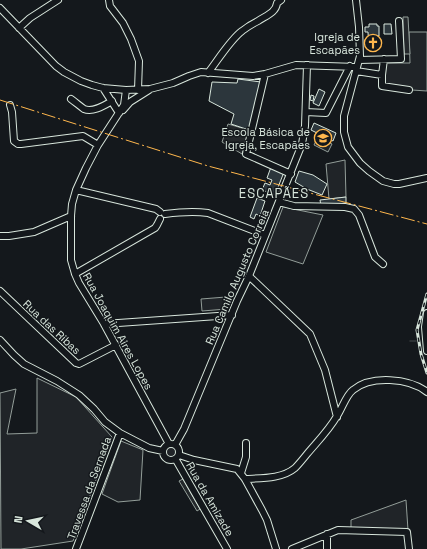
<svg xmlns="http://www.w3.org/2000/svg" width="427" height="549" viewBox="0 0 427 549" font-family="'Space Grotesk',sans-serif">
<rect width="100%" height="100%" fill="#14181c"/>
<path fill="#202428" stroke="#939e99" d="M409,32H427V91L412,90L383,83L385,63H410Z
M318,137L332,144L328,152L314,145Z
M345,160L346,197L329,199L326,164Z
M283,207L323,215L303,264L266,252Z
M226,297L227,309L202,311L201,299Z
M37,378L76,397L112,437L73,541L21,549H1L0,393L16,389L7,434L37,433Z
M121,441L143,450L140,500L118,502L102,494Z
M166 452a5 5 0 1 1 10 0a5 5 0 1 1-10 0Z
M406,500L408,530L351,528V520Z"/>
<path fill="#24282b" stroke="#939e99" d="M403,17H408L410,54H404Z
M228,124L249,130L242,154L222,142Z
M183,479L200,509L197,511L179,481Z"/>
<g fill="none" stroke-linecap="round" stroke-linejoin="round">
<path stroke="#363b3e" stroke-width="1.5" d="M410,341H416"/>
</g>
<path fill="#2c363c" stroke="#d8e6dc" d="M369,24H377V26H379V36H377V50H369L368,32H365V27H369Z
M384,24H391L392,34H384Z
M238,79L261,82L249,130L231,124L234,114L209,101L212,82L237,83Z
M319,89L325,92L319,106L313,103Z
M311,95L314,96L313,101L310,100Z
M314,123L336,133L333,141L311,130Z
M271,167L284,172L275,195L262,190L265,183L270,185L272,180L267,178Z
M299,171L313,175L327,184L322,195L307,189L295,182Z
M346,197V203L321,206L320,200Z
M257,198L265,201L260,216L256,214L254,219L250,217Z"/>
<g fill="none" stroke-linecap="round" stroke-linejoin="round">
<defs>
<path id="minor" d="M109,0L110,6L123,23L131,39L139,61L138,90
M356,0L359,27L360,56L344,116V132L348,147L360,163L369,171L383,181L394,184H399L427,178
M0,8L56,66L64,72L81,81L92,85L103,88L126,90L150,89L173,83L189,76L201,72L253,76L265,74L296,65L357,67
M19,28L30,18L58,0
M359,60L401,59L399,21
M356,71L382,75L384,59
M208,73C218,60 230,40 242,31C247,27 252,24 258,21C265,16 276,13 277,3L281,0
M265,74L246,154L291,174
M382,75V86L409,90
M103,88L119,113
M126,90L124,105L98,145L86,168L76,190L72,204L71,216V260L75,274L79,283L104,324L169,444
M71,99C75,102 80,106 84,109C93,113 105,105 112,101
M10,105L12,112L14,141L18,144H21L83,136L98,145
M123,110L130,102L149,90
M306,112L326,113L350,66
M76,190L156,209L160,212
M279,202L294,206L345,207L354,209L359,215L375,257L383,264
M165,214C180,212 194,211 208,213L265,235
M0,236H9L34,232L71,216
M75,274L155,228L157,225L160,219
M249,276L310,334L325,370L337,417
M0,291L76,363L79,364L83,362L116,345
M427,313L425,327L427,351
M104,324L232,315
M0,340L14,355L24,364L57,381L79,395L94,409L105,422L120,433L149,448L163,451
M163 452a8 8 0 1 1 16 0a8 8 0 1 1-16 0Z
M175,445L184,429L237,301L249,276L302,144L305,126L307,65
M179,455L194,460L237,469L245,479L262,510L267,520L276,549
M176,460L227,549
M241,473L246,457V443
M245,479C261,478 282,479 295,468C299,464 303,459 307,454C317,442 329,430 337,416C342,409 346,395 353,390C371,375 409,378 427,392
M76,549L120,433
M292,549L338,530L407,532L409,549
M327,549V534"/>
</defs>
<use href="#minor" stroke="#d8e6dc" stroke-width="8"/>
<use href="#minor" stroke="#14181c" stroke-width="6"/>
<defs>
<path id="rail" d="M427,294L417,330L421,354L427,373"/>
</defs>
<use href="#rail" stroke="#d8e6dc" stroke-width="3"/>
<use href="#rail" stroke="#14181c" stroke-width="1.5" stroke-dasharray="4.5" stroke-linecap="butt"/>
<path stroke="#ffb74d" stroke-width="1" stroke-dasharray="14 3 2 3" stroke-linecap="butt" d="M0,100L208,166L427,224"/>
</g>
<defs>
<symbol id="church-ring" viewBox="-11 -11 22 22"><circle r="9.5" fill="#14181c" stroke="#ffb74d" stroke-width="1.5"/><path d="M-1.2-6h2.4v3.5h3.3v2.4h-3.3V6h-2.4V-.1h-3.3v-2.4h3.3Z" fill="#ffb74d"/></symbol>
<symbol id="school-ring" viewBox="-11 -11 22 22"><circle r="9.5" fill="#14181c" stroke="#ffb74d" stroke-width="1.5"/><path d="M0-5L7-2L0 1L-7-2ZM-4 1L0 2.5L4 1V4Q0 6-4 4Z" fill="#ffb74d"/></symbol>
</defs>
<g fill-rule="evenodd">
<use href="#church-ring" x="363" y="33" width="20" height="20"/>
<use href="#school-ring" x="313" y="128" width="20" height="20"/>
</g>
<g text-anchor="middle" stroke-width="3" stroke-linejoin="round" paint-order="stroke">
<g font-size="11" fill="#d8e6dc" stroke="#14181c" text-anchor="end">
<text x="360" y="41">Igreja de<tspan x="360" dy="13">Escapães</tspan></text>
<text x="310" y="136">Escola Básica de<tspan x="310" dy="13">Igreja, Escapães</tspan></text>
</g>
<g font-size="11" fill="#d8e6dc" stroke="#14181c">
<text transform="translate(237 277) rotate(-67)" y="4">Rua Camilo Augusto Correia</text>
<text transform="translate(52 327) rotate(43)" y="4">Rua das Ribas</text>
<text transform="translate(118 331) rotate(61)" y="4">Rua Joaquim Aires Lopes</text>
<text transform="translate(89 488) rotate(-70)" y="4">Travessa da Sernada</text>
<text transform="translate(210 499) rotate(60)" y="4">Rua da Amizade</text>
</g>
<g font-size="13" letter-spacing="1" fill="#d8e6dc" stroke="#14181c">
<text x="274" y="198">ESCAPÃES</text>
</g>
</g>
<g transform="translate(28 521) rotate(279)" stroke="#14181c" stroke-width="3" paint-order="stroke">
<path d="M0-3L7 15L0 10L-7 15Z" fill="#d8e6dc"/>
<text y="-6" font-size="11" font-weight="bold" text-anchor="middle" fill="#d8e6dc">N</text>
</g>
</svg>
